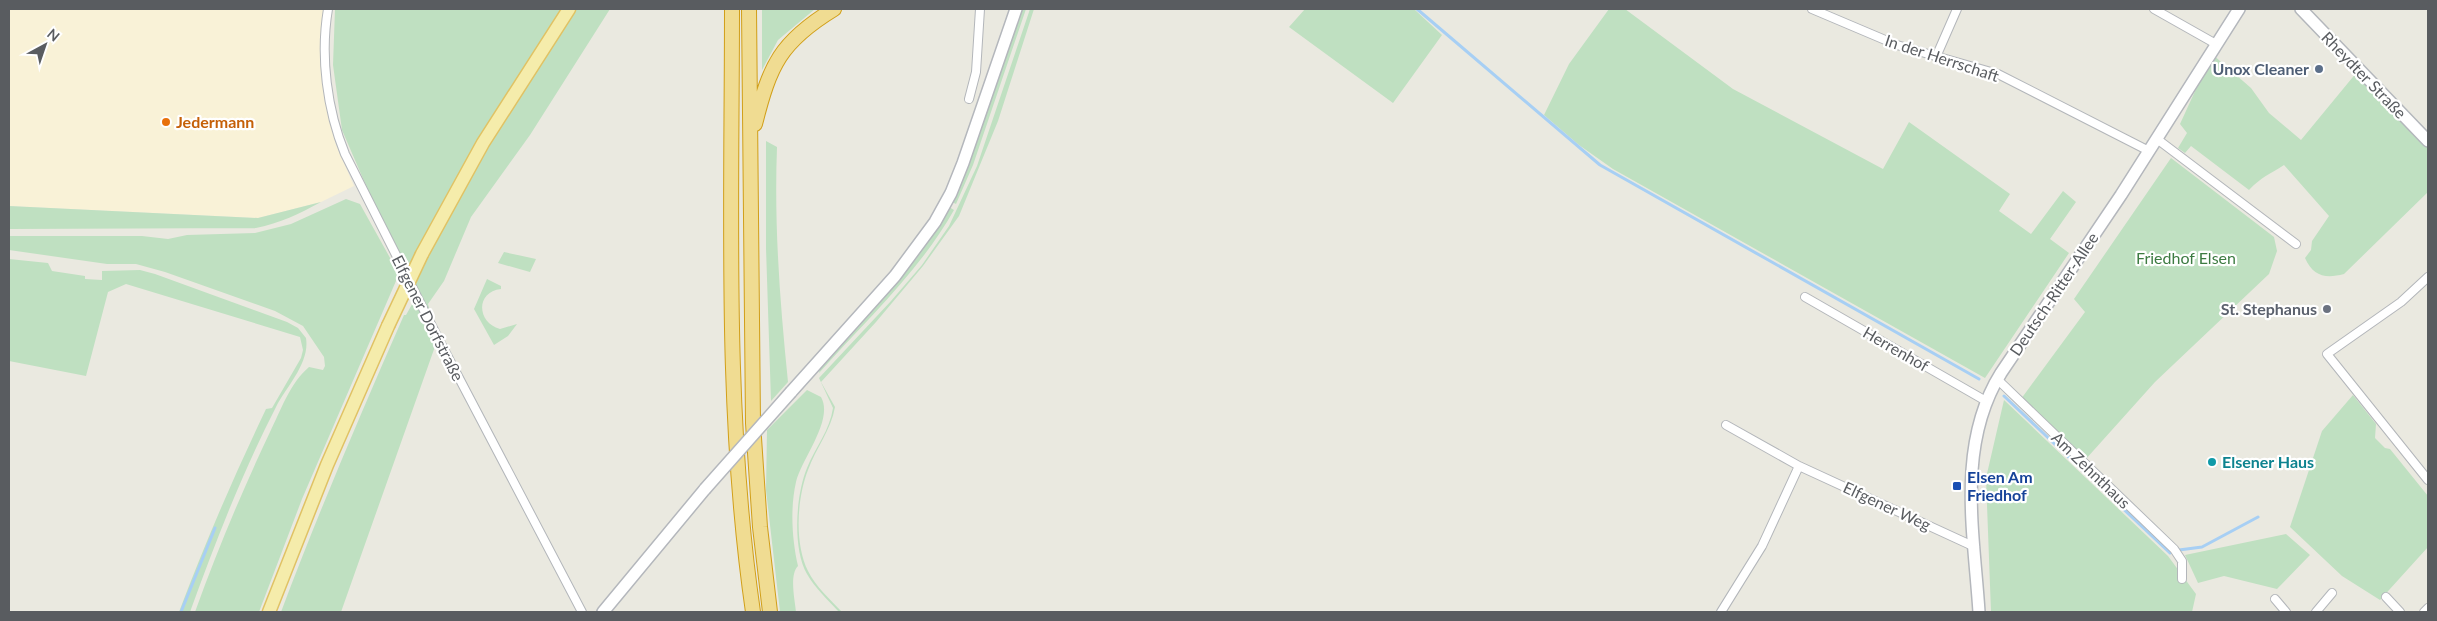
<svg xmlns="http://www.w3.org/2000/svg" width="2437" height="621" viewBox="0 0 2437 621" font-family="Lato,sans-serif">
<rect width="100%" height="100%" fill="#eae9e0"/>
<path fill="#f9f2d7" d="M9,9H323L321,51L324,97L336,145L354,186L321,202L258,218L9,206Z"/>
<path fill="#bfe0c1" d="M335,9H610L530,135L471,217L444,281L428,304L438,338L341,612H281C319,511 361,413 404,315H406L415,299L435,332L364,181L342,130L333,65Z
M762,9H815L778,40L762,70Z
M1021,9H1026L973,165L956,204L952,202Z
M1030,9H1034L998,121L959,216L923,266L876,322L821,382L835,407C831,430 816,448 808,470C797,498 794,543 808,571C815,586 831,600 842,612H839C828,600 815,588 807,574C792,548 796,494 807,468C815,448 830,430 833,408L819,378L891,301L922,265L949,226L977,166Z
M1305,9H1414L1442,35L1393,103L1289,27Z
M1609,9H1625L1733,89L1883,169L1909,122L2010,194L1999,211L2031,234L2063,191L2076,202L2050,239L2069,253L1985,378L1613,169L1579,145L1544,115L1569,64Z
M2212,54L2251,88L2269,113L2301,140L2357,72L2428,144V192L2344,274C2325,279 2313,276 2305,258L2311,250L2312,241L2329,216L2284,165C2270,174 2261,177 2249,190L2191,146L2185,153L2178,148L2187,133L2180,124Z
M766,141L777,147C774,226 780,303 788,382L771,401L766,248Z
M2171,158L2274,237L2277,251L2269,274L2155,382L2085,460L2021,399L2085,312L2074,299Z
M346,199L360,204L399,274L302,499L259,612H195C217,551 242,491 270,432C281,410 290,383 309,367L323,370L325,366L324,357L303,326L275,311L165,272L136,264H107L9,250V236H142L168,239L187,235L255,233L291,224Z
M321,202C299,214 280,223 256,228L9,229V206L258,218Z
M949,207L954,210C919,272 866,320 819,373L820,368L916,259Z
M504,252L536,259L530,272L498,263Z
M9,259L48,263L52,271L85,276V279L102,280V271L140,270L155,274L287,322L298,328L306,338C310,363 287,386 276,407C242,473 215,543 190,612H179C205,543 234,476 266,409L272,408L301,358L303,350L300,337L126,284L108,292L86,376L9,361Z
M487,279L501,286V289C475,292 477,323 500,329L517,324L508,336L494,345L474,309Z
M807,390L821,397C834,420 802,458 796,482C790,508 792,540 798,566C789,575 795,600 796,612H780L766,490L767,430Z
M2353,395L2376,424L2375,438L2385,448L2390,449L2428,496V547L2380,600L2342,576L2290,527L2322,431Z
M2004,400L2168,556L2196,594L2192,612H1991L1986,478Z
M2286,534L2310,555L2277,589L2224,576L2198,583L2185,555Z"/>
<g fill="none" stroke-linecap="round" stroke-linejoin="round">
<path stroke="#a7cff4" stroke-width="3" d="M1417,9L1600,165L1979,379
M2004,396L2170,553
M2179,550L2202,547L2258,517
M181,612L215,528"/>
<defs>
<path id="street" d="M328,9C320,56 327,110 345,154L438,338L582,612
M1812,9L1897,45L1998,74L2149,151
M2154,9L2216,44
M1936,57L1957,9
M969,99L976,72L980,9
M2157,139L2296,244
M2428,277L2401,302L2327,354L2428,480
M1805,297L1986,401
M1997,379L2174,549L2182,561V579
M1726,425L1799,466L1975,547
M2386,597L2400,612
M2275,599L2286,612
M1721,612L1762,546L1799,466
M2316,612L2332,593
M2424,612L2428,608"/>
<path id="secondary" d="M2301,9L2428,141
M791,392L895,276L935,222L951,193L963,163L1016,9
M603,612L705,489
M1979,612C1974,533 1956,445 2001,373L2121,195L2239,9"/>
<path id="primary" d="M422,254L483,143L569,9
M269,612L327,465L388,326"/>
<path id="highway" d="M732,9C732,210 724,412 753,612
M749,9L753,423L760,527L770,612
M755,124C770,65 780,42 834,9"/>
</defs>
<use href="#street" stroke="#b3b6ba" stroke-width="10"/>
<use href="#secondary" stroke="#b4b7bc" stroke-width="14"/>
<use href="#primary" stroke="#e0c264" stroke-width="15"/>
<use href="#highway" stroke="#d19f19" stroke-width="16"/>
<use href="#street" stroke="#fff" stroke-width="8"/>
<use href="#secondary" stroke="#fff" stroke-width="11"/>
<use href="#primary" stroke="#f5ecab" stroke-width="12"/>
<use href="#highway" stroke="#f0dc92" stroke-width="14"/>
<defs>
<path id="secondary-bridge" d="M705,489L791,392"/>
<path id="primary-bridge" d="M388,326L422,254"/>
</defs>
<use href="#secondary-bridge" stroke="#b4b7bc" stroke-width="14" stroke-linecap="butt"/>
<use href="#primary-bridge" stroke="#e0c264" stroke-width="15" stroke-linecap="butt"/>
<use href="#secondary-bridge" stroke="#fff" stroke-width="11"/>
<use href="#primary-bridge" stroke="#f5ecab" stroke-width="12"/>
</g>
<circle fill="#5c6f8a" stroke="#fff" stroke-width="2" cx="2319" cy="69" r="5"/>
<circle fill="#e8710a" stroke="#fff" stroke-width="2" cx="166" cy="122" r="5"/>
<circle fill="#6b7280" stroke="#fff" stroke-width="2" cx="2327" cy="309" r="5"/>
<circle fill="#0f9aa8" stroke="#fff" stroke-width="2" cx="2212" cy="462" r="5"/>
<rect fill="#1a4fb4" stroke="#fff" stroke-width="2" x="1952" y="481" width="10" height="10" rx="2.5"/>
<g text-anchor="middle" stroke-width="4.5" stroke-linejoin="round" paint-order="stroke">
<g font-size="16" fill="#595c60" stroke="#fff">
<text transform="translate(1942 58) rotate(18)" y="6">In der Herrschaft</text>
<text transform="translate(2364 75) rotate(46)" y="6">Rheydter Straße</text>
<text transform="translate(2054 294) rotate(-56)" y="6">Deutsch-Ritter-Allee</text>
<text transform="translate(428 318) rotate(63)" y="6">Elfgener Dorfstraße</text>
<text transform="translate(1896 349) rotate(30)" y="6">Herrenhof</text>
<text transform="translate(2091 470) rotate(44)" y="6">Am Zehnthaus</text>
<text transform="translate(1887 506) rotate(25)" y="6">Elfgener Weg</text>
</g>
<g font-size="16" font-weight="bold" fill="#4e5e75" stroke="#fff" text-anchor="end">
<text x="2309" y="75">Unox Cleaner</text>
</g>
<g font-size="16" font-weight="bold" fill="#c56008" stroke="#fff" text-anchor="start">
<text x="176" y="128">Jedermann</text>
</g>
<g font-size="16" fill="#3d7b42" stroke="#fff">
<text x="2186" y="264">Friedhof Elsen</text>
</g>
<g font-size="16" font-weight="bold" fill="#5b616d" stroke="#fff" text-anchor="end">
<text x="2317" y="315">St. Stephanus</text>
</g>
<g font-size="16" font-weight="bold" fill="#0d838f" stroke="#fff" text-anchor="start">
<text x="2222" y="468">Elsener Haus</text>
</g>
<g font-size="16" font-weight="bold" fill="#164399" stroke="#fff" text-anchor="start">
<text x="1967" y="483">Elsen Am<tspan x="1967" dy="18">Friedhof</tspan></text>
</g>
</g>
<rect width="2437" height="621" fill="none" stroke="#595c60" stroke-width="20"/>
<g transform="translate(45 45) rotate(40)" stroke="#ffffff" stroke-width="4" paint-order="stroke">
<path d="M0-4L9 19L0 12L-9 19Z" fill="#595c60"/>
<text y="-8" font-size="14" font-weight="bold" text-anchor="middle" fill="#595c60">N</text>
</g>
</svg>
